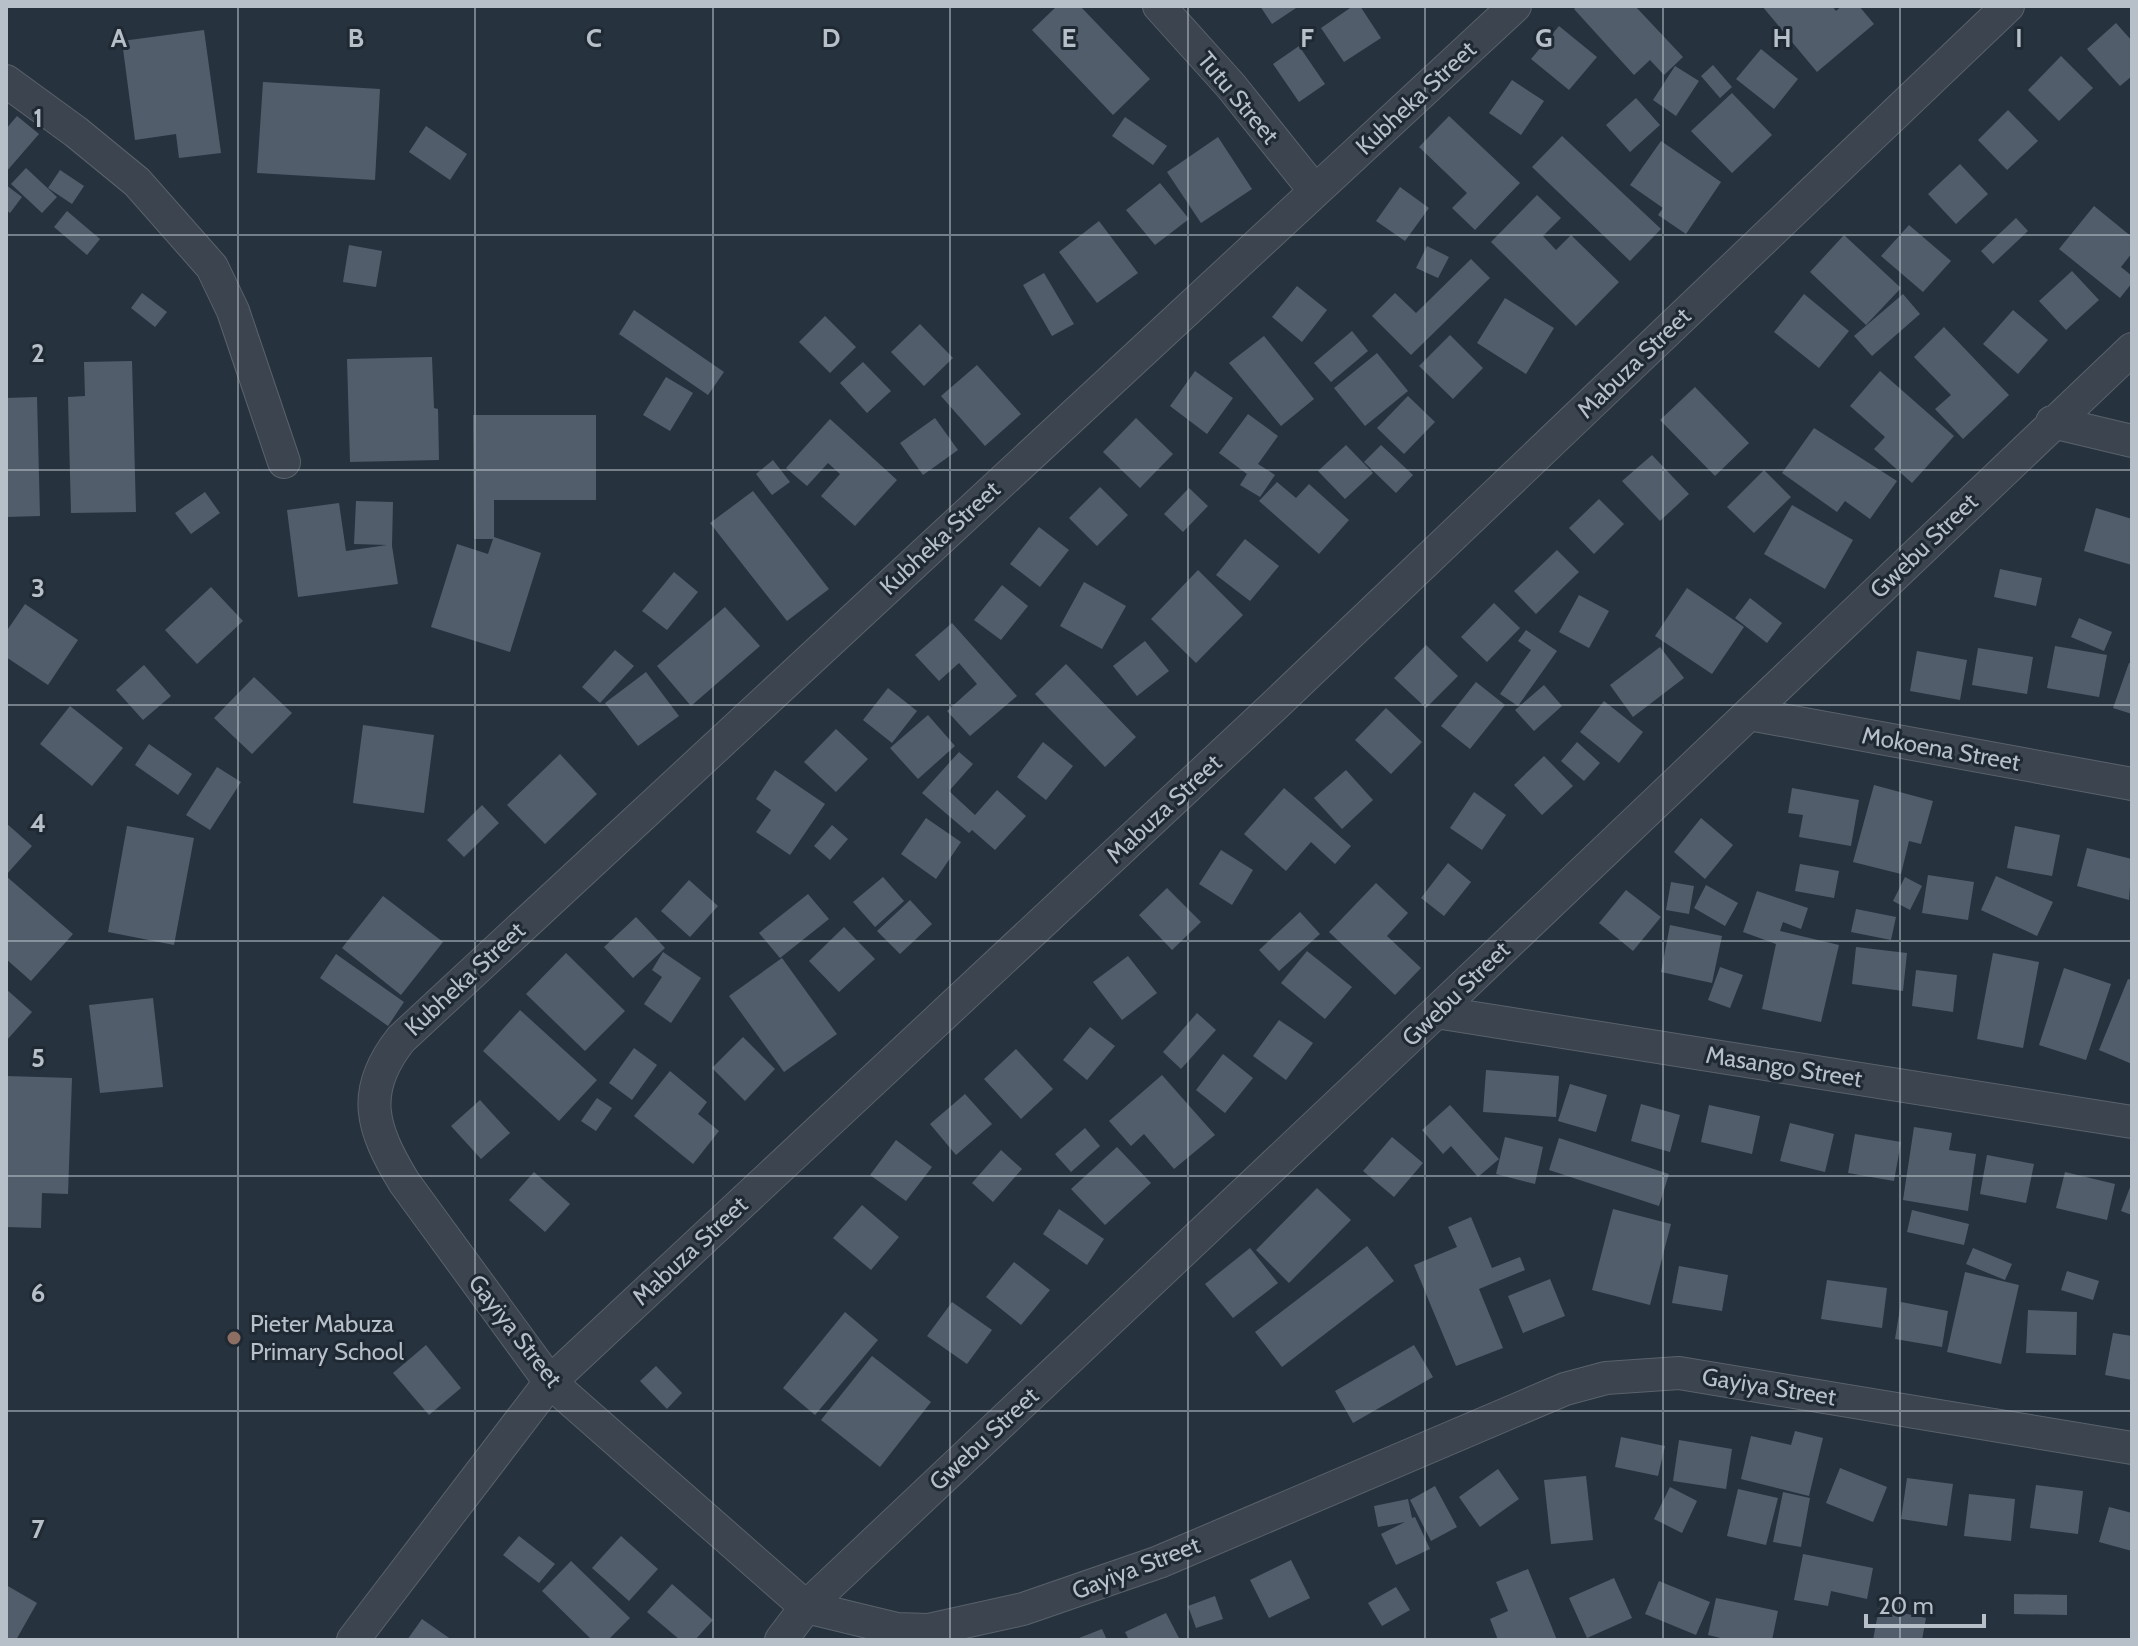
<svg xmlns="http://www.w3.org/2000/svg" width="2138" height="1646" viewBox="0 0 2138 1646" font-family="Cabin,sans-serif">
<rect width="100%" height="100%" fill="#27323f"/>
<path fill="#525d6c" d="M1057,6H1080L1150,79L1113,115L1032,30Z
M1260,6H1299L1272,24Z
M1353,6H1360L1381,38L1344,62L1321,28Z
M1577,6H1635L1683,57L1664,75L1650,60L1634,75L1574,9Z
M1762,6H1832L1836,11L1842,6H1859L1874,24L1817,72Z
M2116,23L2132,41V76L2120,86L2087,49Z
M1559,26L1597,57L1569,90L1531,59Z
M204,30L221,153L179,158L176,134L135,140L122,41Z
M1299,46L1325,84L1299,102L1273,64Z
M1761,49L1798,79L1774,109L1736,79Z
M2061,56L2093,88L2059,121L2028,90Z
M1713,65L1732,87L1720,98L1701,76Z
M1675,66L1699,81L1676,116L1653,100Z
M1512,80L1544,101L1521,135L1489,113Z
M263,82L380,89L375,180L257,173Z
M1732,93L1772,135L1732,173L1691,131Z
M1636,98L1660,125L1630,152L1606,125Z
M2008,110L2038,141L2007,170L1978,140Z
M17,116L39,134L6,172V129Z
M1449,116L1520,183L1475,230L1452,208L1467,193L1419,147Z
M1125,117L1167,146L1153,165L1112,136Z
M426,126L467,154L450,180L409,152Z
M1562,136L1661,229L1630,261L1532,167Z
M1218,137L1252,189L1201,223L1167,172Z
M1661,141L1721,182L1686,234L1658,215L1663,208L1630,185Z
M1960,164L1988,194L1956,224L1928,194Z
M26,168L57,197L42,213L11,184Z
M60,170L84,186L72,204L48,188Z
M1160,183L1189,219L1155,245L1126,210Z
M6,185L22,197L10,213L6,210Z
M1400,187L1429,208L1405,241L1376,221Z
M1537,195L1561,218L1543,236L1556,250L1571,235L1619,282L1576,326L1491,242Z
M2094,206L2132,237V253L2121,267L2132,276V283L2120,298L2059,249Z
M67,211L100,239L87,255L54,227Z
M2016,218L2028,231L1993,264L1981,251Z
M1099,221L1138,273L1097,303L1059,252Z
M1909,225L1951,261L1923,292L1881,256Z
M1844,235L1901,288L1866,325L1810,272Z
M349,245L382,251L376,287L343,282Z
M1427,246L1449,257L1438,278L1416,268Z
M1471,259L1490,278L1411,355L1372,316L1395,293L1416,313Z
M2072,271L2099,300L2066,330L2039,301Z
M1044,273L1074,324L1052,336L1023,285Z
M1297,286L1327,310L1302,342L1272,317Z
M142,293L167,312L155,327L131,308Z
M1804,294L1849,331L1819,368L1774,332Z
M1903,294L1920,314L1872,356L1854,336Z
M1505,298L1554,328L1526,374L1477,343Z
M634,310L724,372L708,395L619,334Z
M2013,310L2048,340L2018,374L1983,344Z
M825,316L856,347L830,373L799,342Z
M920,324L953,358L924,386L891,352Z
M1944,327L2009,395L1963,439L1935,409L1951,395L1914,357Z
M1352,331L1368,351L1331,382L1314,363Z
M1450,335L1483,368L1453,399L1419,366Z
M1264,336L1314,399L1281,426L1229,363Z
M1377,353L1408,391L1365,426L1334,388Z
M432,357L434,408L438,409L439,460L350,462L347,359Z
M132,361L136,512L71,513L68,397L85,396L84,362Z
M863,362L891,391L867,413L840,383Z
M977,365L1021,414L985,446L941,396Z
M1195,371L1233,398L1207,434L1170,406Z
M1880,371L1954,436L1912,483L1874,449L1885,437L1850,406Z
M666,377L693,393L670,431L643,415Z
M1695,387L1749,443L1715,476L1660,420Z
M1408,396L1435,422L1404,454L1377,428Z
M37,397L40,516L6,517V398Z
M1248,414L1278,436L1258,464L1275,475L1260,497L1240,485L1247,474L1219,453Z
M473,415H596V500H494V537L541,553L510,652L431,627L457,544L488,554L493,539H474Z
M935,418L958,450L923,475L900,443Z
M1136,418L1173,454L1140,488L1103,452Z
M830,419L897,480L855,526L821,496L840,474L828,463L807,486L786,468Z
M1814,428L1897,481L1870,519L1845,501L1837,512L1782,473Z
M1346,445L1373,473L1345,499L1318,471Z
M1381,445L1413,475L1396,493L1364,462Z
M1652,455L1689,494L1660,521L1622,481Z
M773,460L790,482L772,495L756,474Z
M1764,470L1791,497L1754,533L1727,507Z
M1277,482L1296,498L1309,484L1349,520L1319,554L1259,501Z
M1100,487L1128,515L1097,546L1069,518Z
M1189,488L1208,506L1183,532L1164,514Z
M753,491L829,589L787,621L710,523Z
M205,492L220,513L191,534L175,513Z
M1599,499L1624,524L1594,554L1569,528Z
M356,501L393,502L392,546L398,584L298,597L287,510L339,503L346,551L387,545L354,544Z
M1792,505L1853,540L1825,589L1764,554Z
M2096,508L2132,519V565L2084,551Z
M1039,527L1069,550L1040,587L1010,564Z
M1245,539L1279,566L1250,601L1216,575Z
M1557,550L1579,572L1536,614L1514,591Z
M2000,569L2042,578L2036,606L1994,597Z
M1198,570L1243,615L1196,663L1151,619Z
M674,572L698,592L667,630L642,611Z
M1084,582L1126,606L1102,649L1060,626Z
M1002,585L1028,606L1001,640L974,620Z
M211,587L243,621L197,664L165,630Z
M1687,588L1744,627L1712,674L1655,636Z
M1579,595L1609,611L1589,648L1559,632Z
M1750,598L1782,623L1767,643L1735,618Z
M1494,603L1520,628L1487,662L1461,637Z
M25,604L78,640L48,685L6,657V632Z
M725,607L760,646L691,706L657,666Z
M2079,618L2112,632L2104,651L2071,637Z
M952,623L1017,696L970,736L947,711L977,684L959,663L939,681L915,655Z
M1526,630L1557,651L1518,706L1500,694L1531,650L1518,641Z
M1145,641L1169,671L1137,696L1113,666Z
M1426,645L1458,676L1426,708L1394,678Z
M2055,646L2107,655L2099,697L2047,688Z
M1660,647L1684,678L1633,717L1610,685Z
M1978,648L2033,657L2027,694L1972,685Z
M615,650L634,666L600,703L582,687Z
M1917,651L1967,660L1960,700L1910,691Z
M2129,663L2132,664V714L2113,708Z
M1066,664L1136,737L1105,767L1035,694Z
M144,665L171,696L143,720L116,690Z
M646,672L679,716L638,746L605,703Z
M254,677L292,713L252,754L214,718Z
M1476,682L1505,705L1470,749L1441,726Z
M1544,685L1562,706L1534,731L1515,710Z
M888,688L917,711L892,743L863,720Z
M1604,701L1643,732L1619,763L1580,732Z
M70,706L123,748L92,786L40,744Z
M1386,708L1422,742L1391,774L1355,740Z
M928,715L955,746L918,779L890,748Z
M363,725L434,735L424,813L353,803Z
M836,729L868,759L836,792L804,762Z
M1043,742L1073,766L1046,800L1017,777Z
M1577,742L1600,763L1584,781L1561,761Z
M149,744L192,774L178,795L135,765Z
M959,752L973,764L949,791L975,815L997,790L1026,816L995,850L972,830L969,833L922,793Z
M560,754L597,794L545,844L507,805Z
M1544,756L1573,786L1542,815L1514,785Z
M217,767L241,782L210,830L186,815Z
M775,770L825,804L790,855L756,832L771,810L756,799Z
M1346,770L1373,800L1342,829L1314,798Z
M1874,785L1933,801L1921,844L1909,841L1901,874L1853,862Z
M1284,788L1351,846L1335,864L1311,842L1286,871L1244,834Z
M1792,788L1859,800L1851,846L1799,837L1803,815L1788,813Z
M1474,792L1506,815L1482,850L1450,828Z
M482,805L499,823L464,857L447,840Z
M926,818L961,842L936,879L901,854Z
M1701,818L1733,845L1705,879L1674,852Z
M6,823L32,846L6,875Z
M832,825L848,839L830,860L814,846Z
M127,826L194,838L174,945L108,932Z
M2015,826L2060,835L2052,876L2007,868Z
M2087,848L2132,859L2129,900L2077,886Z
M1221,850L1253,870L1232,905L1199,884Z
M1448,863L1471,882L1444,916L1421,898Z
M1800,864L1839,871L1834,898L1795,891Z
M1928,875L1974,882L1968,920L1922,913Z
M6,876L73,934L31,981L6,959Z
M1996,876L2053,902L2037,936L1981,910Z
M883,877L904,901L875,927L853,902Z
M1905,877L1922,886L1910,910L1893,901Z
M689,880L718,906L690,937L661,911Z
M1671,882L1694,886L1689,914L1666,910Z
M1376,883L1408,913L1387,936L1421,968L1395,995L1329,932Z
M1706,885L1738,903L1725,926L1694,908Z
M1167,888L1201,922L1172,950L1139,915Z
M1626,890L1661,917L1633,951L1599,923Z
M1757,891L1808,908L1801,929L1783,922L1780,931L1839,945L1821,1022L1762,1009L1776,944L1743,932Z
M808,894L829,919L780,958L759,933Z
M383,896L443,942L401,995L342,948Z
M910,900L932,924L900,954L877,931Z
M1856,909L1896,917L1891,940L1851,932Z
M1300,912L1320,934L1279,971L1259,950Z
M636,917L665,948L633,978L604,947Z
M1670,925L1722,936L1712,983L1661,972Z
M844,927L875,959L839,992L809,961Z
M1856,947L1907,953L1903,991L1852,984Z
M1307,951L1352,987L1325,1019L1281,983Z
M663,952L701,978L671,1023L644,1004L662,977L652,970Z
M566,953L625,1011L585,1051L526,994Z
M1993,953L2039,962L2023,1048L1977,1039Z
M336,954L404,1002L388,1026L320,978Z
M1128,956L1157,993L1122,1020L1093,982Z
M782,958L837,1034L784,1072L729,996Z
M1720,967L1743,975L1730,1008L1708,1000Z
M2064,968L2111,984L2086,1060L2039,1045Z
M1916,970L1957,975L1953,1012L1912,1006Z
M2128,979L2132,980V1064L2099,1050Z
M6,989L32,1012L6,1041Z
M153,998L163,1087L100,1093L89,1005Z
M520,1010L597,1080L559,1121L483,1051Z
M1197,1013L1216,1030L1181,1069L1163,1052Z
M1279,1020L1313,1043L1286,1080L1253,1056Z
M1090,1027L1115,1046L1087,1080L1063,1060Z
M743,1037L775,1069L745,1101L712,1068Z
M634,1048L657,1065L632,1100L609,1083Z
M1016,1049L1053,1089L1021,1119L984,1079Z
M1223,1054L1253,1078L1225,1113L1196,1090Z
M1486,1070L1559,1076L1556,1117L1483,1112Z
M670,1071L707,1102L698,1114L719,1131L693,1164L634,1116Z
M1162,1075L1215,1135L1174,1169L1144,1134L1131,1146L1109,1121Z
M6,1076L72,1078L68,1194L42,1193L41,1228L6,1227Z
M1570,1084L1607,1095L1596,1132L1558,1121Z
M965,1094L992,1124L956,1155L930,1124Z
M597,1098L612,1108L596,1131L581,1121Z
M480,1100L510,1133L481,1159L451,1126Z
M1641,1104L1680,1115L1670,1152L1631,1141Z
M1450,1105L1499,1159L1478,1177L1451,1146L1443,1154L1422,1130Z
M1709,1105L1760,1116L1752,1154L1701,1142Z
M1790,1123L1834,1134L1825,1172L1780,1161Z
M1914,1127L1952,1133L1949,1150L1976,1154L1968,1211L1903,1200Z
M1085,1128L1100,1146L1071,1172L1055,1154Z
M1855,1134L1901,1142L1894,1181L1848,1173Z
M1392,1137L1423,1163L1394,1197L1363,1171Z
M1505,1137L1543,1147L1535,1184L1496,1174Z
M1559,1138L1669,1174L1659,1206L1549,1170Z
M896,1140L932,1167L906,1201L870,1175Z
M1117,1147L1151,1183L1105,1225L1071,1189Z
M1001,1150L1022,1169L993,1202L972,1183Z
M1987,1155L2034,1164L2026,1203L1980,1194Z
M534,1172L570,1204L545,1232L509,1200Z
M2065,1172L2115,1184L2107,1220L2056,1208Z
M2132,1182V1215L2121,1211Z
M1317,1188L1351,1220L1289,1283L1256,1250Z
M862,1205L899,1237L871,1270L833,1238Z
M1059,1209L1104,1239L1087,1265L1043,1234Z
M1613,1209L1671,1224L1650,1305L1592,1290Z
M1912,1210L1969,1224L1964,1245L1907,1232Z
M1471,1217L1492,1268L1520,1257L1525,1270L1479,1289L1503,1348L1456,1366L1414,1265L1457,1247L1448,1227Z
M1367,1246L1394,1281L1282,1367L1255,1332Z
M1250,1248L1278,1283L1233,1318L1205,1284Z
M1973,1248L2012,1264L2005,1280L1966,1264Z
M1014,1262L1050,1290L1021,1325L986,1297Z
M1679,1266L1728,1275L1722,1311L1672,1303Z
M2067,1271L2099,1281L2093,1300L2061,1290Z
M1965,1272L2019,1285L2001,1364L1947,1352Z
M1550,1279L1565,1316L1523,1333L1508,1296Z
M1827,1280L1887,1288L1882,1328L1821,1319Z
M952,1302L992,1330L967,1364L927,1336Z
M1901,1302L1948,1311L1942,1347L1895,1339Z
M2028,1310L2077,1312L2076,1355L2026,1353Z
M845,1312L878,1340L815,1415L783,1388Z
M2113,1333L2132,1336V1380L2105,1375Z
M426,1345L461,1388L429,1415L393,1373Z
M1414,1345L1433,1377L1353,1423L1335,1391Z
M872,1356L931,1402L880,1467L821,1420Z
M656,1366L682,1393L667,1409L640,1381Z
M1795,1431L1823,1438L1809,1496L1741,1479L1751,1436L1791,1445Z
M1621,1437L1665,1446L1658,1476L1615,1467Z
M1679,1440L1732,1449L1726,1489L1673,1481Z
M1840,1468L1887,1487L1873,1522L1826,1503Z
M1498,1469L1519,1499L1480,1527L1459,1497Z
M1586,1476L1593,1540L1551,1544L1544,1480Z
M1907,1478L1953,1484L1947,1526L1901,1519Z
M2036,1485L2083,1491L2078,1534L2030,1528Z
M1435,1486L1457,1527L1431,1541L1410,1500Z
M1670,1487L1697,1501L1682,1533L1654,1519Z
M1738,1489L1778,1498L1766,1545L1727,1536Z
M1783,1492L1810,1498L1801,1547L1773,1542Z
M1969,1494L2015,1499L2011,1541L1964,1536Z
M1408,1499L1412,1518L1415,1517L1430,1549L1396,1565L1381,1534L1405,1522L1378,1527L1374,1506Z
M2109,1507L2132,1513V1551L2099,1542Z
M519,1536L555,1564L539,1583L503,1555Z
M621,1536L658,1569L629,1601L592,1568Z
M1803,1554L1873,1568L1867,1599L1831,1591L1828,1606L1794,1600Z
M1291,1560L1310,1598L1269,1618L1250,1580Z
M571,1561L630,1618L608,1640H592L542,1591Z
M1528,1569L1557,1640H1498L1490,1619L1508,1611L1496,1582Z
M1614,1578L1632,1618L1587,1638L1569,1598Z
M1659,1581L1710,1602L1696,1635L1645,1614Z
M672,1584L713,1620L695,1640H680L647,1612Z
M6,1585L37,1603L16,1640H6Z
M1396,1587L1410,1610L1382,1626L1368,1603Z
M2014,1594L2067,1595V1615L2014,1614Z
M1215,1596L1223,1619L1196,1628L1188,1606Z
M1716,1598L1778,1611L1772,1640H1729L1708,1635Z
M1879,1608L1926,1618L1922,1640H1873Z
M1166,1613L1180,1640H1129L1125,1632Z
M422,1619L452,1640H407Z
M1102,1629L1107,1640H1074Z"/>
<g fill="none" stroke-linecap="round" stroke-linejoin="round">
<defs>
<path id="street" d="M1159,6L1231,86L1315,191
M1515,6L401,1039C359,1092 372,1129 404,1182L550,1382L806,1607L897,1629L928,1630L1023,1609L1159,1562L1565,1389L1606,1378L1679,1373L2132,1448
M6,81L76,132L137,182L212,267L233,311L284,462
M2052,422L2132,441
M1749,714L2132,784
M1436,1012L2132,1122
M353,1640L550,1382L1273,707L2008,6
M781,1640L806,1607L1436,1012L2132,349"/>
</defs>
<use href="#street" stroke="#59626c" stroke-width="34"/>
<use href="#street" stroke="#3b444f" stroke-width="32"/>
</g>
<path fill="none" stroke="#b7bfc9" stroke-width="2" stroke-opacity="0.55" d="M238,6V1640M475,6V1640M713,6V1640M950,6V1640M1188,6V1640M1425,6V1640M1663,6V1640M1900,6V1640M6,235H2132M6,470H2132M6,705H2132M6,941H2132M6,1176H2132M6,1411H2132"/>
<circle fill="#8d6e63" stroke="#1f2934" stroke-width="3" cx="234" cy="1338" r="8"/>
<g text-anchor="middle" stroke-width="6" stroke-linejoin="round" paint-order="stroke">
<g font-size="24" fill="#b7bfc9" stroke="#1f2934">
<text transform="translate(1238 98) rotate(50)" y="8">Tutu Street</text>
<text transform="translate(1416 98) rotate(-43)" y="8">Kubheka Street</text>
<text transform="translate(1634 363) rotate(-44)" y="8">Mabuza Street</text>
<text transform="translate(940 538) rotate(-43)" y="8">Kubheka Street</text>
<text transform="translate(1924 546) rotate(-44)" y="8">Gwebu Street</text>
<text transform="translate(1941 749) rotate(10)" y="8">Mokoena Street</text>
<text transform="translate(1164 809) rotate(-43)" y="8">Mabuza Street</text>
<text transform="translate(465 979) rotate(-43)" y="8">Kubheka Street</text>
<text transform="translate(1456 994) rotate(-44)" y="8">Gwebu Street</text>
<text transform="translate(1784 1067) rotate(9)" y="8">Masango Street</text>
<text transform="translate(690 1251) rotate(-43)" y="8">Mabuza Street</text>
<text transform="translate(515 1331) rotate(52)" y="8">Gayiya Street</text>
<text transform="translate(1769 1387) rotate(9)" y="8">Gayiya Street</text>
<text transform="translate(984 1439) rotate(-43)" y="8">Gwebu Street</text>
<text transform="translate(1136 1568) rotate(-21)" y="8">Gayiya Street</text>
</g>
<g font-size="24" fill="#b7bfc9" stroke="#1f2934" text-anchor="start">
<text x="250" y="1332">Pieter Mabuza<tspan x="250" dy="28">Primary School</tspan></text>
</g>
</g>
<g font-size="26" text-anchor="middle" font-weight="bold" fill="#b7bfc9" stroke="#1f2934" stroke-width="6" stroke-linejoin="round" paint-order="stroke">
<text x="119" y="47">A</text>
<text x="356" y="47">B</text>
<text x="594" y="47">C</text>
<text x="831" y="47">D</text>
<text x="1069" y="47">E</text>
<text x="1307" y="47">F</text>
<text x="1544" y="47">G</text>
<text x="1782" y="47">H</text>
<text x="2019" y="47">I</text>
<text x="38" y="127">1</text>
<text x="38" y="362">2</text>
<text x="38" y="597">3</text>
<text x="38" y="832">4</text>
<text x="38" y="1067">5</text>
<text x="38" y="1302">6</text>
<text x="38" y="1538">7</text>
</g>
<rect width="2138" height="1646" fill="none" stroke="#b7bfc9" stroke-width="16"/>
<path d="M1866 1614v12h118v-12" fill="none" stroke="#b7bfc9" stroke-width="4"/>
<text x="1878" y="1614" font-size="24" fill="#b7bfc9" stroke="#1f2934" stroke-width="6" paint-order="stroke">20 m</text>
</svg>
